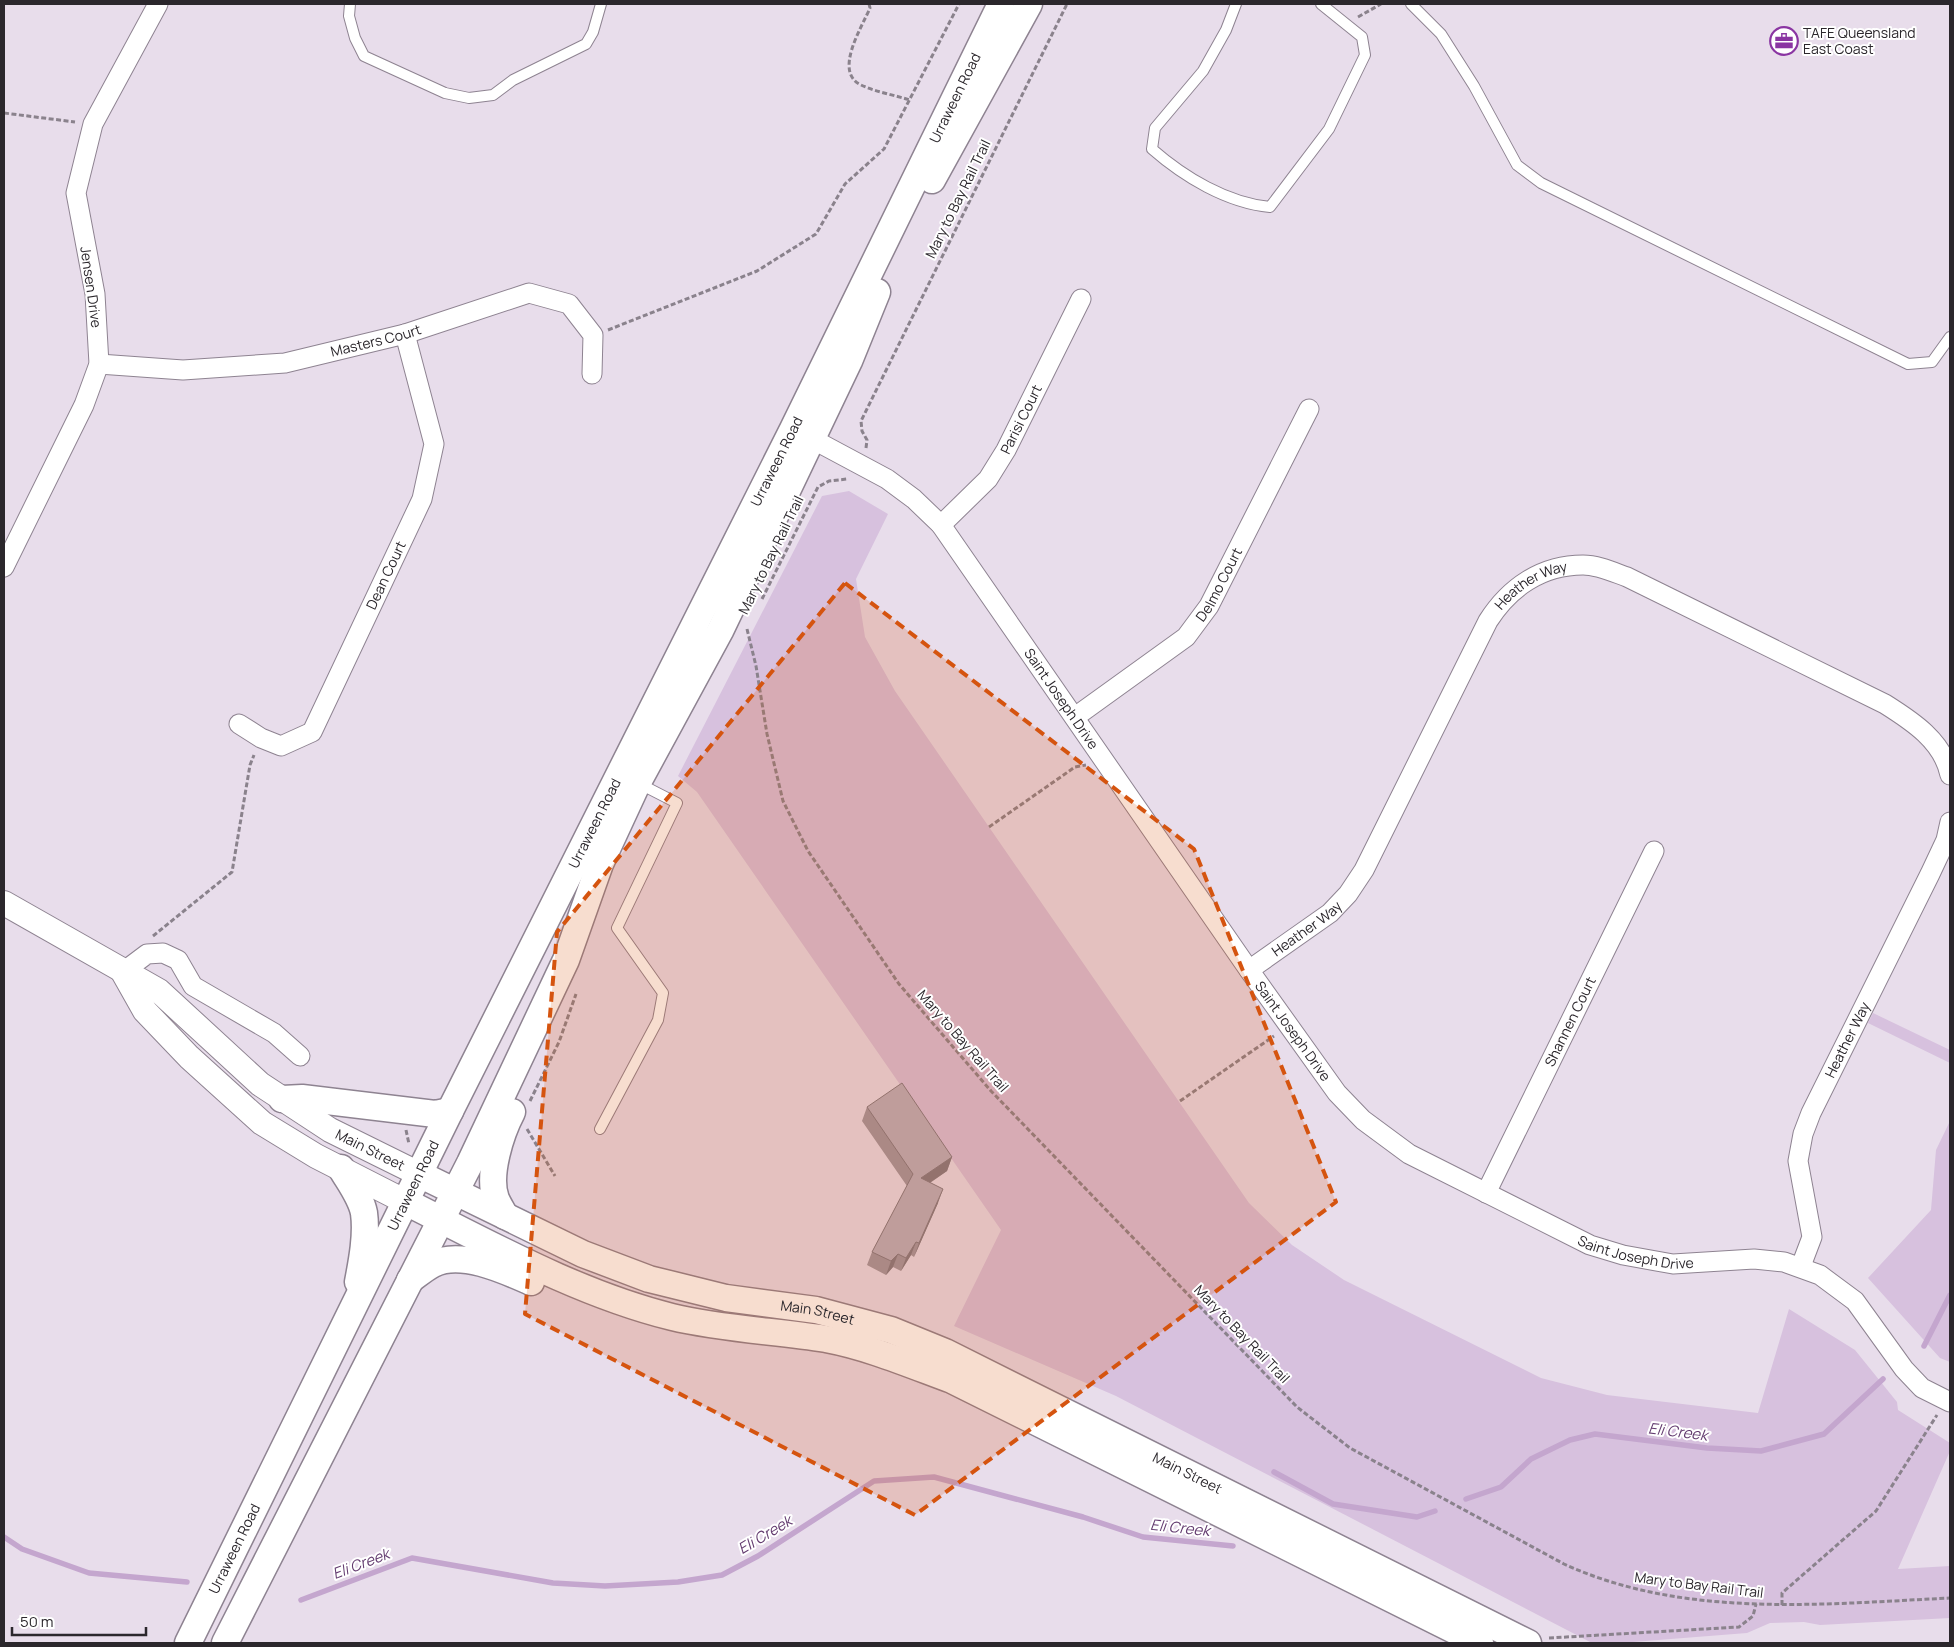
<svg xmlns="http://www.w3.org/2000/svg" width="1954" height="1647" viewBox="0 0 1954 1647" font-family="Manrope,sans-serif">
<rect width="100%" height="100%" fill="#e8ddeb"/>
<path fill="#d7c1de" d="M849,491L888,514L856,579L865,637L895,691L1249,1203L1292,1245L1344,1280L1541,1378L1607,1395L1758,1413L1789,1309L1855,1350L1897,1402L1898,1410L1950,1443V1451L1898,1569L1950,1566V1618L1820,1625L1804,1622L1770,1623L1747,1633L1620,1643H1592L1116,1396L954,1326L1001,1230L697,792L678,776L822,496Z
M1873,1013L1950,1050V1063L1868,1023Z
M1950,1121V1362L1940,1358L1868,1278L1931,1210L1936,1150Z"/>
<g fill="none" stroke-linecap="round" stroke-linejoin="round">
<path stroke="#c4a6ce" stroke-width="5.5" d="M1924,1346L1950,1295
M1274,1472L1333,1504L1417,1517L1435,1511
M1466,1499L1501,1487L1531,1459L1570,1440L1595,1434L1707,1448L1761,1451L1824,1434L1883,1379
M4,1537L22,1549L89,1573L187,1582
M301,1600L412,1558L553,1583L605,1586L678,1582L722,1575L758,1556L874,1481L934,1477L1083,1517L1143,1537L1233,1546"/>
<defs>
<path id="service" d="M350,4L349,16L355,38L364,56L445,93L469,98L493,95L513,80L586,44L593,32L601,4
M1236,4L1226,30L1203,71L1155,128L1152,149C1184,177 1227,203 1270,207L1329,129L1365,55L1362,37L1321,4
M1411,4L1441,34L1474,86L1517,165L1541,183L1908,364L1932,362L1950,337
M600,1129L658,1020L663,993L617,928L677,803L638,783"/>
<g id="minor">
<path id="s1" d="M99,364L183,370L285,363L405,334L529,293L569,304L593,335L592,374"/>
<path id="s2" d="M801,433L887,479L914,499L941,525L1249,970L1337,1093L1363,1120L1409,1154L1590,1245L1623,1255L1673,1264L1754,1259L1784,1262L1820,1275L1855,1301L1904,1369L1922,1388L1950,1402"/>
<path id="s3" d="M941,525L988,479L1006,450L1081,299"/>
<path d="M4,567L84,405L99,364L95,294L76,193L93,124L158,4"/>
<path id="s4" d="M1075,717L1186,637L1209,606L1309,409"/>
<path id="s5" d="M239,724L261,738L281,746L312,732L422,499L434,444L405,334"/>
<path id="s6" d="M1249,970L1330,913L1348,894L1364,870L1488,621C1509,588 1541,565 1583,565C1598,565 1613,572 1627,577L1885,704C1912,721 1943,741 1950,775"/>
<path d="M123,972L147,954L163,953L178,960L193,986L274,1033L300,1056"/>
<path id="s7" d="M1486,1193L1654,851"/>
<path id="s8" d="M1801,1266L1812,1237L1798,1161L1803,1134L1811,1113L1930,874L1946,840L1950,822"/>
</g>
<g id="tertiary">
<path id="s9" d="M4,903L159,991L260,1084L330,1130L419,1174"/>
<path d="M123,972L145,1011L189,1057L262,1123L316,1156L406,1202"/>
</g>
<g id="secondary">
<path d="M932,180L1029,4"/>
<path d="M282,1099L302,1098L435,1114L450,1111"/>
<path d="M341,1168C349,1182 361,1197 364,1213C367,1235 362,1261 358,1282"/>
<path id="s10" d="M419,1174L583,1254L649,1279L726,1298L816,1310L891,1330L945,1352L1528,1643"/>
<path d="M406,1202C492,1245 579,1294 672,1317C722,1329 775,1331 826,1339C869,1347 911,1365 952,1380L1480,1643"/>
<path d="M505,1216C502,1210 498,1204 496,1199C487,1175 501,1133 512,1112"/>
<path d="M410,1280C417,1275 425,1268 433,1264C461,1250 504,1270 531,1282"/>
<path id="s11" d="M188,1643L450,1111L793,429L1001,4"/>
<path d="M225,1643L470,1163L566,960L600,864L638,782L721,629L849,361L877,292"/>
</g>
</defs>
<use href="#service" stroke="#8e8391" stroke-width="12"/>
<use href="#minor" stroke="#8e8391" stroke-width="21"/>
<use href="#tertiary" stroke="#8e8391" stroke-width="26"/>
<use href="#secondary" stroke="#8e8391" stroke-width="29"/>
<path stroke="#8a828c" stroke-width="3" stroke-dasharray="5 2.5" stroke-linecap="butt" d="M869,4L870,8C862,27 833,72 861,85C876,92 894,95 910,100
M1358,17L1381,4
M4,113L75,122
M608,330L757,271L816,234L845,184L884,149L959,4
M866,448L867,440L862,431L861,421L1067,4
M762,599L818,487L829,481L847,479
M747,629L756,666L767,734L783,801L808,851L899,984L991,1091L1297,1407L1350,1448L1564,1564C1684,1619 1822,1604 1950,1598
M989,827L1075,767L1086,765
M153,936L232,872L250,765L254,755
M530,1101L559,1042L576,994
M1180,1101L1274,1036
M527,1129L555,1176
M406,1130L409,1144
M1782,1605V1593L1876,1511L1937,1415
M1549,1638L1739,1627L1753,1616L1756,1604"/>
<use href="#service" stroke="#fff" stroke-width="10"/>
<use href="#minor" stroke="#fff" stroke-width="19"/>
<use href="#tertiary" stroke="#fff" stroke-width="24"/>
<use href="#secondary" stroke="#fff" stroke-width="26"/>
</g>
<path fill="#a096a3" d="M867,1107L952,1157L947,1171L930,1183L938,1203L914,1257L911,1255L901,1271L893,1267L886,1275L867,1265L872,1252L907,1186L862,1121Z"/>
<path fill="#827a85" d="M952,1157L947,1171L916,1192L921,1178Z
M943,1189L938,1203L914,1257L919,1243Z
M916,1242L911,1255L901,1271L906,1258Z
M898,1254L893,1267L886,1275L891,1261Z"/>
<path fill="#baafbe" stroke="#827a85" d="M902,1083L952,1157L921,1178L943,1189L919,1243L916,1242L906,1258L898,1254L891,1261L872,1252L913,1174L867,1107Z"/>
<path fill="#d5540f" fill-opacity="0.2" stroke="#d5540f" stroke-width="4" stroke-dasharray="10 6" stroke-linejoin="round" d="M845,583L1194,849L1336,1202L915,1515L525,1314L557,932Z"/>
<defs>
<symbol id="office-ring" viewBox="-11 -11 22 22"><circle r="9.5" fill="#fff" stroke="#8a35a2" stroke-width="1.5"/><path d="M-6-3h4V-5.5h4V-3h4V5H-6ZM-1-4.5V-3h2v-1.5ZM-6 0V1H6V0Z" fill="#8a35a2"/></symbol>
</defs>
<g fill-rule="evenodd">
<use href="#office-ring" x="1768" y="25" width="32" height="32"/>
</g>
<g text-anchor="middle" stroke-width="4" stroke-linejoin="round" paint-order="stroke">
<g font-size="14" fill="#2b272c" stroke="#fff" text-anchor="start">
<text x="1803" y="38">TAFE Queensland<tspan x="1803" dy="16">East Coast</tspan></text>
</g>
<g font-size="14" fill="#2b272c" stroke="#fff">
<text dy="5" stroke="none"><textPath href="#s11" startOffset="1725">Urraween Road</textPath></text>
<text transform="translate(958 199) rotate(-64)" y="5">Mary to Bay Rail Trail</text>
<text transform="translate(91 287) rotate(82)" y="5">Jensen Drive</text>
<text dy="5" stroke="none"><textPath href="#s1" startOffset="280">Masters Court</textPath></text>
<text dy="5" stroke="none"><textPath href="#s3" startOffset="134">Parisi Court</textPath></text>
<text dy="5" stroke="none"><textPath href="#s11" startOffset="1320">Urraween Road</textPath></text>
<text transform="translate(771 555) rotate(-64)" y="5">Mary to Bay Rail Trail</text>
<text dy="5" stroke="none"><textPath href="#s5" startOffset="255">Dean Court</textPath></text>
<text dy="5" stroke="none"><textPath href="#s4" startOffset="199">Delmo Court</textPath></text>
<text dy="5" stroke="none"><textPath href="#s6" startOffset="490">Heather Way</textPath></text>
<text dy="5" stroke="none"><textPath href="#s2" startOffset="380">Saint Joseph Drive</textPath></text>
<text dy="5" stroke="none"><textPath href="#s11" startOffset="915">Urraween Road</textPath></text>
<text dy="5" stroke="none"><textPath href="#s6" startOffset="71">Heather Way</textPath></text>
<text dy="5" stroke="none"><textPath href="#s7" startOffset="191">Shannen Court</textPath></text>
<text dy="5" stroke="none"><textPath href="#s2" startOffset="785">Saint Joseph Drive</textPath></text>
<text dy="5" stroke="none"><textPath href="#s8" startOffset="240">Heather Way</textPath></text>
<text transform="translate(963 1041) rotate(49)" y="5">Mary to Bay Rail Trail</text>
<text dy="5" stroke="none"><textPath href="#s9" startOffset="444">Main Street</textPath></text>
<text dy="5" stroke="none"><textPath href="#s11" startOffset="510">Urraween Road</textPath></text>
<text dy="5" stroke="none"><textPath href="#s2" startOffset="1205">Saint Joseph Drive</textPath></text>
<text dy="5" stroke="none"><textPath href="#s10" startOffset="425">Main Street</textPath></text>
<text transform="translate(1242 1334) rotate(46)" y="5">Mary to Bay Rail Trail</text>
<text dy="5" stroke="none"><textPath href="#s10" startOffset="830">Main Street</textPath></text>
<text dy="5" stroke="none"><textPath href="#s11" startOffset="105">Urraween Road</textPath></text>
<text transform="translate(1699 1585) rotate(7)" y="5">Mary to Bay Rail Trail</text>
</g>
<g font-size="15" font-style="italic" fill="#633b6f" stroke="#fff">
<text transform="translate(1678 1432) rotate(7)" y="5">Eli Creek</text>
<text transform="translate(1180 1528) rotate(6)" y="5">Eli Creek</text>
<text transform="translate(765 1535) rotate(-31)" y="5">Eli Creek</text>
<text transform="translate(361 1564) rotate(-21)" y="5">Eli Creek</text>
</g>
</g>
<rect width="1954" height="1647" fill="none" stroke="#2b272c" stroke-width="10"/>
<path d="M12 1627v8h134v-8" fill="none" stroke="#2b272c" stroke-width="2.5"/>
<text x="20" y="1627" font-size="15" fill="#2b272c" stroke="#ffffff" stroke-width="4" paint-order="stroke">50 m</text>
</svg>
